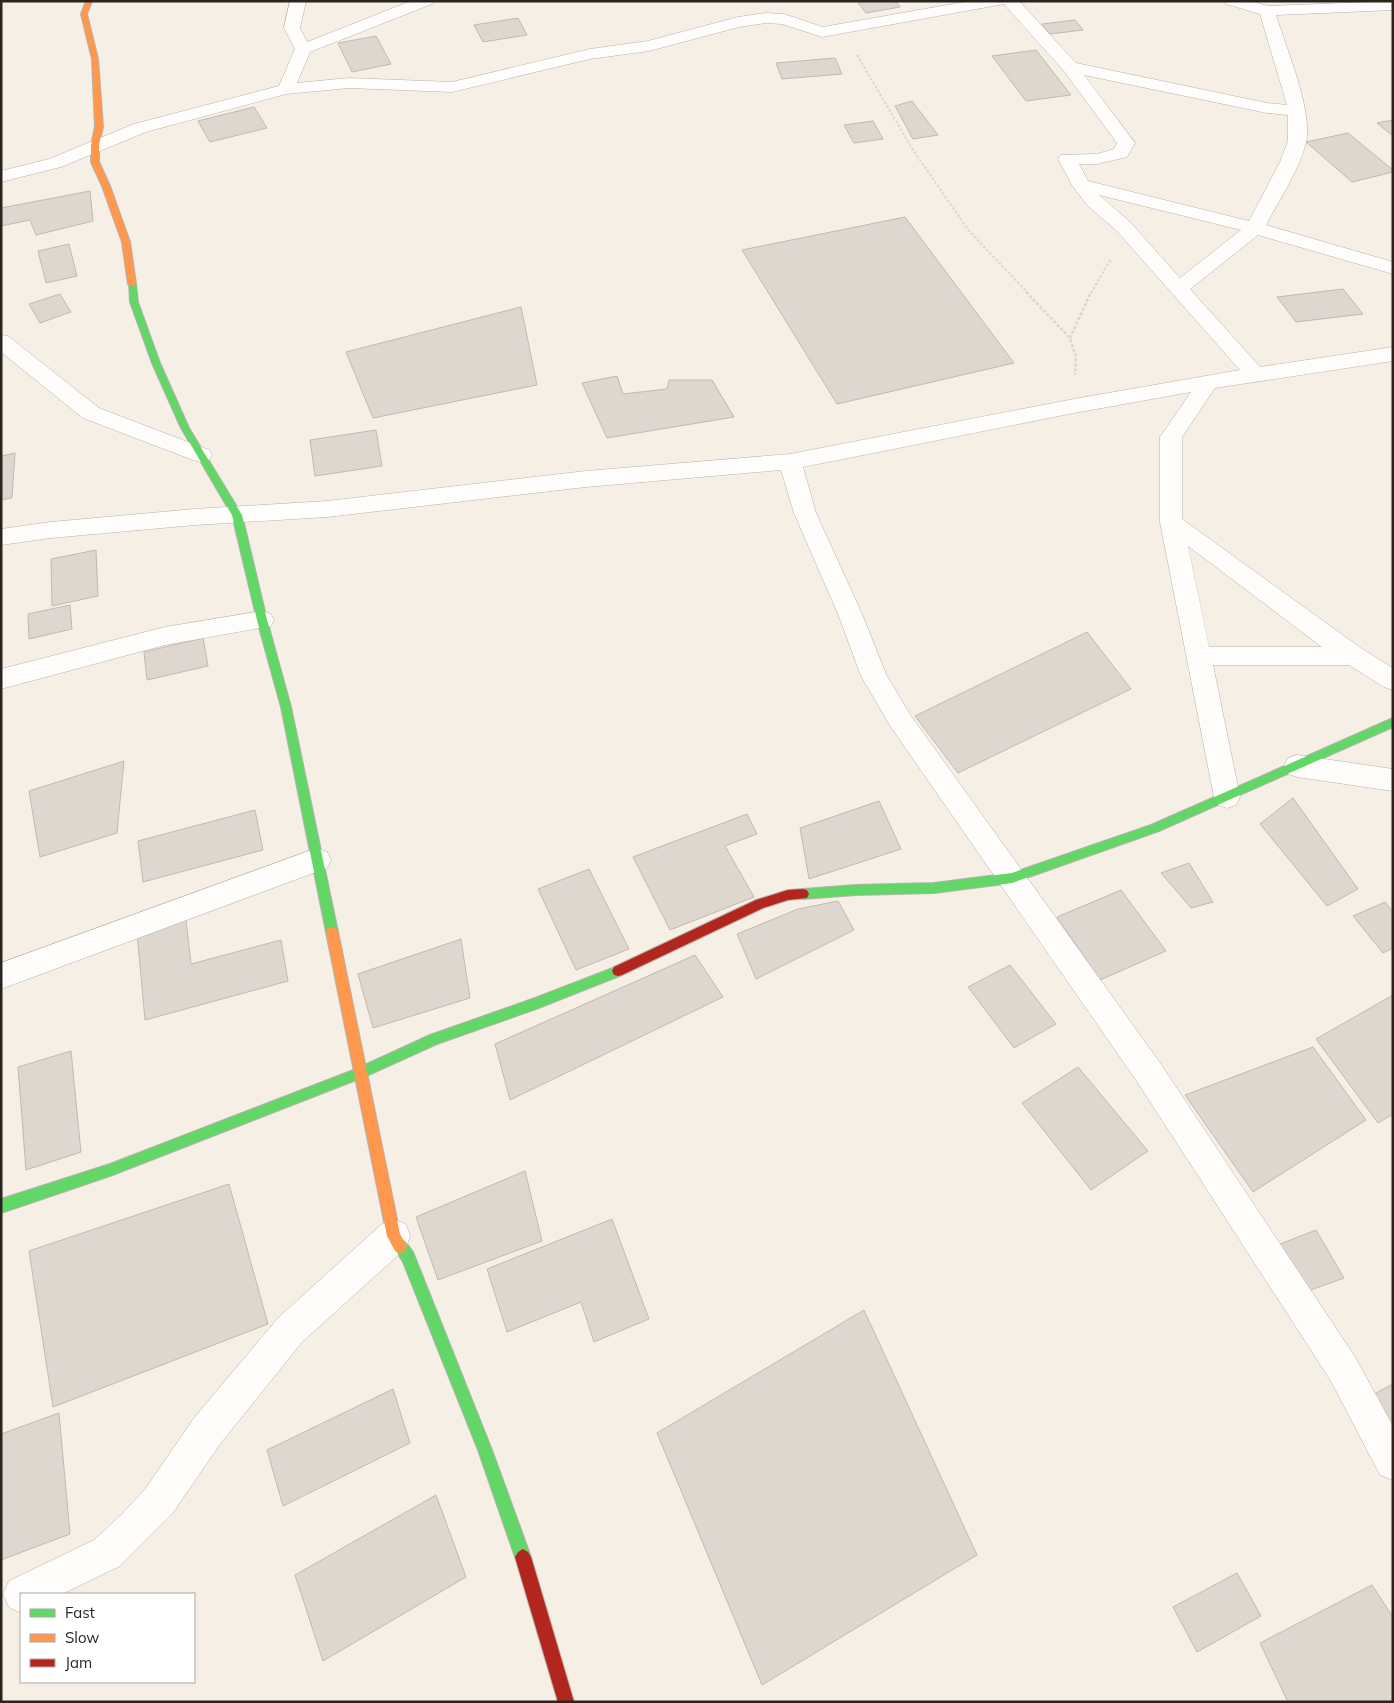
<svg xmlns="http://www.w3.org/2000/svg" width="1394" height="1703" viewBox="0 0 1394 1703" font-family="Mulish,sans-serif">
<rect width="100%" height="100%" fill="#f5efe5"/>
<path fill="#ddd7d0" stroke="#c1bab4" d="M857,1H896L900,7L866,13Z
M518,18L527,35L483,42L474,25Z
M1075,20L1083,30L1050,34L1042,24Z
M376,36L391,64L352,72L338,43Z
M1036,50L1071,95L1026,101L992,56Z
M835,58L842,74L782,79L776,63Z
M912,101L938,135L913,139L895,106Z
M254,107L267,128L210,142L198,121Z
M1393,120V136L1377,123Z
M873,121L883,139L854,143L844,125Z
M1348,133L1393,170V172L1352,182L1306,142Z
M90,191L93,221L36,235L30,220L1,226V208Z
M905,217L1014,363L837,404L742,250Z
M69,244L77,276L46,283L38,251Z
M1343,289L1363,314L1296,322L1277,297Z
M60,294L71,312L40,323L29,304Z
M521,307L537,385L373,418L346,352Z
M617,376L623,394L667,389L669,380H712L734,417L607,438L582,383Z
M376,430L382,466L315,476L310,440Z
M15,453L12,498L1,500V456Z
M96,550L98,596L52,606L51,559Z
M70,605L72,629L29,639L28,614Z
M1087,632L1131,689L958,773L915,716Z
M203,638L208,666L147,680L144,652Z
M124,761L117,833L40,857L29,791Z
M1293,798L1358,889L1327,906L1260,824Z
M879,801L901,849L809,879L800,828Z
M255,810L263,850L143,882L138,841Z
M747,814L757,834L725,846L754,897L670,930L633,857Z
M1189,863L1213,902L1191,908L1161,873Z
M589,869L629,949L576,970L538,889Z
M1121,890L1166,951L1100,980L1057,917Z
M838,901L854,930L756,979L737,934L798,909Z
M1385,902L1393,912V948L1383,953L1353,916Z
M186,920L191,964L281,940L288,981L145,1020L137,933Z
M461,939L470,998L373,1028L358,974Z
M695,955L723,997L510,1100L495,1044Z
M1010,965L1056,1024L1014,1048L968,987Z
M1393,995V1114L1378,1123L1316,1039Z
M1313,1047L1366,1120L1253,1192L1185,1095Z
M71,1051L81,1152L26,1170L18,1067Z
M1078,1067L1148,1151L1091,1190L1022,1103Z
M525,1171L542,1241L438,1280L416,1217Z
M229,1184L268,1324L53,1407L29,1251Z
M612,1219L649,1319L594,1342L581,1302L507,1332L487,1269Z
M1316,1230L1344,1278L1308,1291L1280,1244Z
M864,1310L977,1555L762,1685L657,1433Z
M1393,1384V1431L1374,1394Z
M393,1389L410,1443L283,1506L267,1450Z
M59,1413L70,1534L1,1560V1434Z
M436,1495L466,1577L323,1661L295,1575Z
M1237,1573L1261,1616L1197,1652L1173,1607Z
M1372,1585L1393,1617V1702H1288L1260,1643Z"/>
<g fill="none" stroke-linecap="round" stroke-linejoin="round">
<defs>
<path id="street" d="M290,1H306L300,28L307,42L411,1H434L432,4L310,52L297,83L349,78L452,82L590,49L648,41L738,17L766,13L784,14L823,27L970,1H1019L1076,63L1267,103L1287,105L1260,14L1226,4L1224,1H1250L1268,6L1393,1V10L1276,15C1286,48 1313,110 1306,142C1300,169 1279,200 1266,225L1393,262V274L1258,235L1190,289L1260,367L1393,347V361L1215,388L1182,437V519L1362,649L1393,668V690L1384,687L1349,665H1213L1240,797L1236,805L1227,808L1218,805L1214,797L1160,522V437L1191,392L1074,413L803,467L816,513L862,614L886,674L909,713L1160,1063L1355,1357L1393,1426V1480L1380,1475L1331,1381L1138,1083L891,727L861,676L838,614L794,513L781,470L586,487L327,517L195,525L51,538L1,545V529L51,522L195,509L327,501L586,471L790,454L1074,399L1240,370L1116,230L1087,205L1072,185L1058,159L1061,155L1097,154L1114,149L1117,143L1064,71L1004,4L822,37L782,24L766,23L739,27L649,51L590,59L452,92L349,88L286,94L146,132L61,167L1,182V171L49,159L134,124L279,86L295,49L284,28ZM1084,75L1267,113L1288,115V141L1280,162L1249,221L1088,181L1079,164H1097L1127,157L1135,143ZM1099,195L1241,230L1180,278L1130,222ZM1188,546L1322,647H1209Z
M1,335L8,336L99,408L209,450L212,455L209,460L201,462L193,460L83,418L1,352Z
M262,611L271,614L274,620L271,626L165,645L1,689V669L165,627Z
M1297,755L1393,769V791L1297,777L1288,774L1284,766L1288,758Z
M317,848L327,852L331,860L327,868L1,989V963Z
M394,1220L406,1224L410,1236L406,1248L302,1342L220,1444L172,1514L120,1566L62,1594H21V1613L9,1607L3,1594L9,1581L94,1540L122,1514L146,1488L194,1418L278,1318L382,1224Z"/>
<path id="fast" d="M129,282L136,284L138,302L160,363L189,428L242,515L267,620L291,707L338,932L336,936L332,937L328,936L326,932L281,707L257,620L232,515L181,428L152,363L130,302Z
M1393,718V727L1159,831L1012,883L934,893L856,895L803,899L799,898L797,894L799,890L803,889L856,885L934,883L1012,873L1151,825Z
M618,966L622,967L624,971L622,975L536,1009L437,1044L364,1077L110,1176L1,1213V1199L110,1164L356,1069L430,1035L535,998Z
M400,1239L405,1241L413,1252L492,1450L531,1557L528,1562L523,1565L518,1562L515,1557L478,1450L403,1262L393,1246L395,1241Z"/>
<path id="slow" d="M86,1H92L87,14L98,59L103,127L99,145V162L110,186L130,242L136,284L132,286L128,284L122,242L102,186L91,162V145L95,127L92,59L81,14Z
M332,927L336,928L338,932L400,1234L407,1246L405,1251L400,1253L395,1251L387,1236L326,932L328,928Z"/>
<path id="jam" d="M803,889L807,890L809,894L807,898L788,900L763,908L622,975L618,976L614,975L612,971L614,967L756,900L788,890Z
M523,1549L528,1552L531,1557L574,1702H558L515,1557L518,1552Z"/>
</defs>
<use href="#street" stroke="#b7b2ab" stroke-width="1"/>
<use href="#fast" stroke="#b7b2ab" stroke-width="2"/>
<use href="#slow" stroke="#b7b2ab" stroke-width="2"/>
<use href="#jam" stroke="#b7b2ab" stroke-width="2"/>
<path stroke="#d9d7d5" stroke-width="2" stroke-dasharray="2.5 2" stroke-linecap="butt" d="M857,55L913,150L969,231L1028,293
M1091,293L1111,259"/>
<path stroke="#d9d7d5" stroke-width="2.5" stroke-dasharray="3 2" stroke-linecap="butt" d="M1026,292L1070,338L1076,357L1075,375
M1070,338L1091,292"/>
<use href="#street" fill="#fefdfb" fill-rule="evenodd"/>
<use href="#fast" fill="#63d668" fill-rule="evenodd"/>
<use href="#slow" fill="#ff974d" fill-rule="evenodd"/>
<use href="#jam" fill="#b3261e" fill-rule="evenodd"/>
</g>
<rect width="1394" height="1703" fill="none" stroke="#29251e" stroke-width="5"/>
<rect x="20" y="1593" width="175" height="90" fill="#ffffff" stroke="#a9a8a5"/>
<rect x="30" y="1609" width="25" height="8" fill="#63d668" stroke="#a9a8a5"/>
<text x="65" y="1618" font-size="15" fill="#29251e">Fast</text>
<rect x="30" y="1634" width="25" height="8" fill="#ff974d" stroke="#a9a8a5"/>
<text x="65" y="1643" font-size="15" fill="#29251e">Slow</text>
<rect x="30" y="1659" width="25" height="8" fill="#b3261e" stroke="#a9a8a5"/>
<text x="65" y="1668" font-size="15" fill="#29251e">Jam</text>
</svg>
